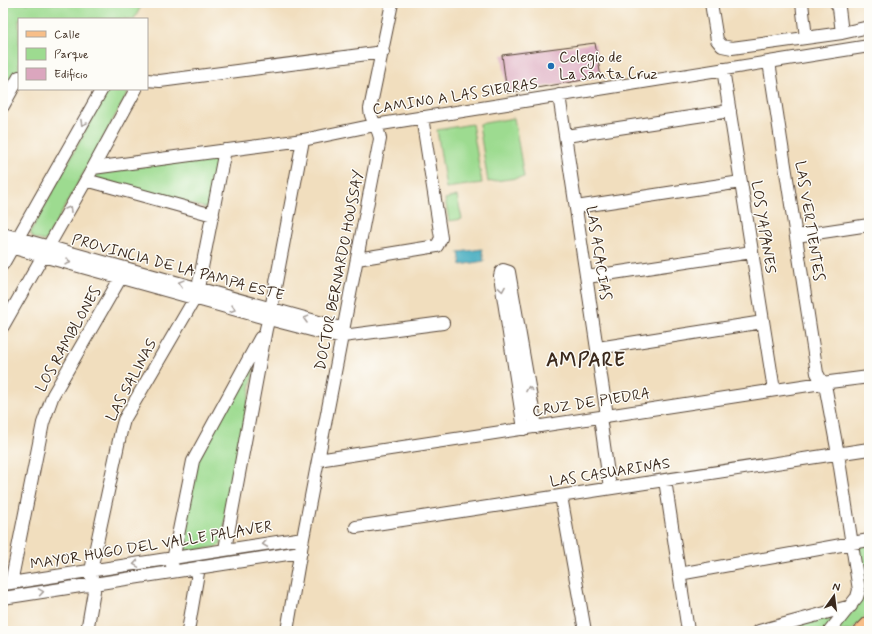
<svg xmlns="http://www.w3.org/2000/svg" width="872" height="634" viewBox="0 0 872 634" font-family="Mynerve,sans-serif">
<rect width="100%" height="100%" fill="#fdfcf7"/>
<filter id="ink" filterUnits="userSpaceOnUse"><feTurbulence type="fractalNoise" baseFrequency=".025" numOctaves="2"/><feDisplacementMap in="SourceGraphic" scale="8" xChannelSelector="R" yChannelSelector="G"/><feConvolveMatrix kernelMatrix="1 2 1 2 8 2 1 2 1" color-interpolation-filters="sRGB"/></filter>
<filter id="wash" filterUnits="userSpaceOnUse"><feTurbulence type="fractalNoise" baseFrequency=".012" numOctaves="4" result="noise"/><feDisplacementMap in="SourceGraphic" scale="16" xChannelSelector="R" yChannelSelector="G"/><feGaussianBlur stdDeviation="0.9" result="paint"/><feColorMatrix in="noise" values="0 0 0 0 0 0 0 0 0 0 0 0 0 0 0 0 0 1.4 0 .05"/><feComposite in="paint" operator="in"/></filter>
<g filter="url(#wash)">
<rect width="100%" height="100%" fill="#f1debe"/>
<path fill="#9ddb90" stroke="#6c8257" d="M3,3H143L134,19H19V69L3,98Z
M108,89H130L47,239L44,241C37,239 30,239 31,231Z
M514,118L524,177L488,182L479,124Z
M472,124L482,183L446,188L437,130Z
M216,156L219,162L210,205L206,208L95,178L97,173Z
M457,196L462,219L449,221L445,199Z
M256,358L221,544L217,547L182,552L178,548L195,465L253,359Z
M869,543V613L851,631H835L857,606L859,550L860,546Z
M285,545L286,550L177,567L176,562Z
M836,616L824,631H767Z"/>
<path fill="#3da9bd" stroke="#3c6a6e" d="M482,249L484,261L461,265L459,252Z"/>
<g id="blocks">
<path fill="#dba6be" d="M595,43L601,77L507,93L502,55Z"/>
</g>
</g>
<g filter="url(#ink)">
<use href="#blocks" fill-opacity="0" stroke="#564536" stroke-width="1"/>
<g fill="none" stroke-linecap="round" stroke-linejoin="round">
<defs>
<path id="minor" d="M711,3L717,40L722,46L732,48L842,33L869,27
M802,3L806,38
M836,3L839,8L842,33
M769,62L817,373L826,390L838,454L859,590L857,597L830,631
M723,69L774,390
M147,80L160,81L383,52
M559,95L607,416
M3,106L19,77
M566,136L730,111
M93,168L303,140L375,125L869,46
M86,180L213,215
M576,207L741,182
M3,234L344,329
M796,236L869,225
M3,245L269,319L342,338
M357,259L437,246L441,238L422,117
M3,264L102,89
M587,277L752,252
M3,326L93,168L136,89
M343,336L443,323
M598,348L763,322
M600,417L610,488
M524,429L500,276L501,272L503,270L509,272L536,427
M318,460L822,383L869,377
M665,480L688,631
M561,496L585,631
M356,527L869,449
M225,549L266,329L271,309L303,140
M172,565L193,461L260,338
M679,574L869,540
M11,583L43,423L53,395L121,277
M4,584L303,538
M3,598L301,552
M87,631L94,591L91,571L93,561L121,431L124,420L195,298L198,288L225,150
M188,631L199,567
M287,631L303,538L380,139C379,128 370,120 370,109L392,3
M759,631L851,606"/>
<path id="major" d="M862,631L869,624"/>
</defs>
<use href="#minor" stroke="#564536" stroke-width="14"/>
<use href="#major" stroke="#564536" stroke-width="17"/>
<use href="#minor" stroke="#fff" stroke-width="12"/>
<use href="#major" stroke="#f7be88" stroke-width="15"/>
</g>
<defs><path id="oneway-chevron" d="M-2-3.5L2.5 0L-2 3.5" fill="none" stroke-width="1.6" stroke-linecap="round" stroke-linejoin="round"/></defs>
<g stroke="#a79f9a">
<use href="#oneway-chevron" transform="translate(83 123) rotate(119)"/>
<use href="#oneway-chevron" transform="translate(69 209) rotate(-60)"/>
<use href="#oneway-chevron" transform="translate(68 262) rotate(16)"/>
<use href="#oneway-chevron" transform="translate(181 283) rotate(-165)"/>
<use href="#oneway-chevron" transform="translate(502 289) rotate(81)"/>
<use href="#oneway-chevron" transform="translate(233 309) rotate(16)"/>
<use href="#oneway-chevron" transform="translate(306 319) rotate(-165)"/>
<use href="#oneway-chevron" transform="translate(529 389) rotate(-100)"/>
<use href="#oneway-chevron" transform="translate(265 544) rotate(172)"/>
<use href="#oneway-chevron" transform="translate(136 564) rotate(171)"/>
<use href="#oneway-chevron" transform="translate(41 592) rotate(-9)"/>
</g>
</g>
<circle fill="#1f6fb2" stroke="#fdfcf7" stroke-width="1.5" cx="551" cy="66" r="4"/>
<g text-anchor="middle" stroke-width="3" stroke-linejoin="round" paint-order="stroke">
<g font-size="15" fill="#3b2a1e" stroke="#fdfcf7" text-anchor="start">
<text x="559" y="62">Colegio de<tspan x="559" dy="17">La Santa Cruz</tspan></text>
</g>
<g font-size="15" fill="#3b2a1e" stroke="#fdfcf7">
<text transform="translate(455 96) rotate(-9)" y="5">CAMINO A LAS SIERRAS</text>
<text transform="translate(810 221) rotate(81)" y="5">LAS VERTIENTES</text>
<text transform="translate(764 227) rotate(81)" y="5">LOS YAPANES</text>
<text transform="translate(599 253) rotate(81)" y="5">LAS ACACIAS</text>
<text transform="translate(178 267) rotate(15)" y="5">PROVINCIA DE LA PAMPA ESTE</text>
<text transform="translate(339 270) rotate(-79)" y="5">DOCTOR BERNARDO HOUSSAY</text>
<text transform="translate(68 339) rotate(-61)" y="5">LOS RAMBLONES</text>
<text transform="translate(131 380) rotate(-62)" y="5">LAS SALINAS</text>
<text transform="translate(591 402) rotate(-9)" y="5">CRUZ DE PIEDRA</text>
<text transform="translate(610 472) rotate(-9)" y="5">LAS CASUARINAS</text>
<text transform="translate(151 545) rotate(-9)" y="5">MAYOR HUGO DEL VALLE PALAVER</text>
</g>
<g font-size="19" font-weight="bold" letter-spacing="1" fill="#3b2a1e" stroke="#fdfcf7">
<text x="586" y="366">AMPARE</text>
</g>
</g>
<rect width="872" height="634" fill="none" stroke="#fdfcf7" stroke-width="16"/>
<rect x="18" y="18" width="130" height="72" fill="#fdfcf7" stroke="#afa8a0"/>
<rect x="26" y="31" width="20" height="6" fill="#f7be88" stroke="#afa8a0"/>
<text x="54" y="38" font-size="12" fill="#3b2a1e">Calle</text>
<rect x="26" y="48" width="20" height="12" fill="#9ddb90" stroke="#afa8a0"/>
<text x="54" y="58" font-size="12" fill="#3b2a1e">Parque</text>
<rect x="26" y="68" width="20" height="12" fill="#dba6be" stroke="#afa8a0"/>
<text x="54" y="78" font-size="12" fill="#3b2a1e">Edificio</text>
<g transform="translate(834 596) rotate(14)" stroke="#fdfcf7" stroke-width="3" paint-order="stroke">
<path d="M0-3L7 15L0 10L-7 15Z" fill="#3b2a1e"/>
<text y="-6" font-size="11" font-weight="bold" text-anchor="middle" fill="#3b2a1e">N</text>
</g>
</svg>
